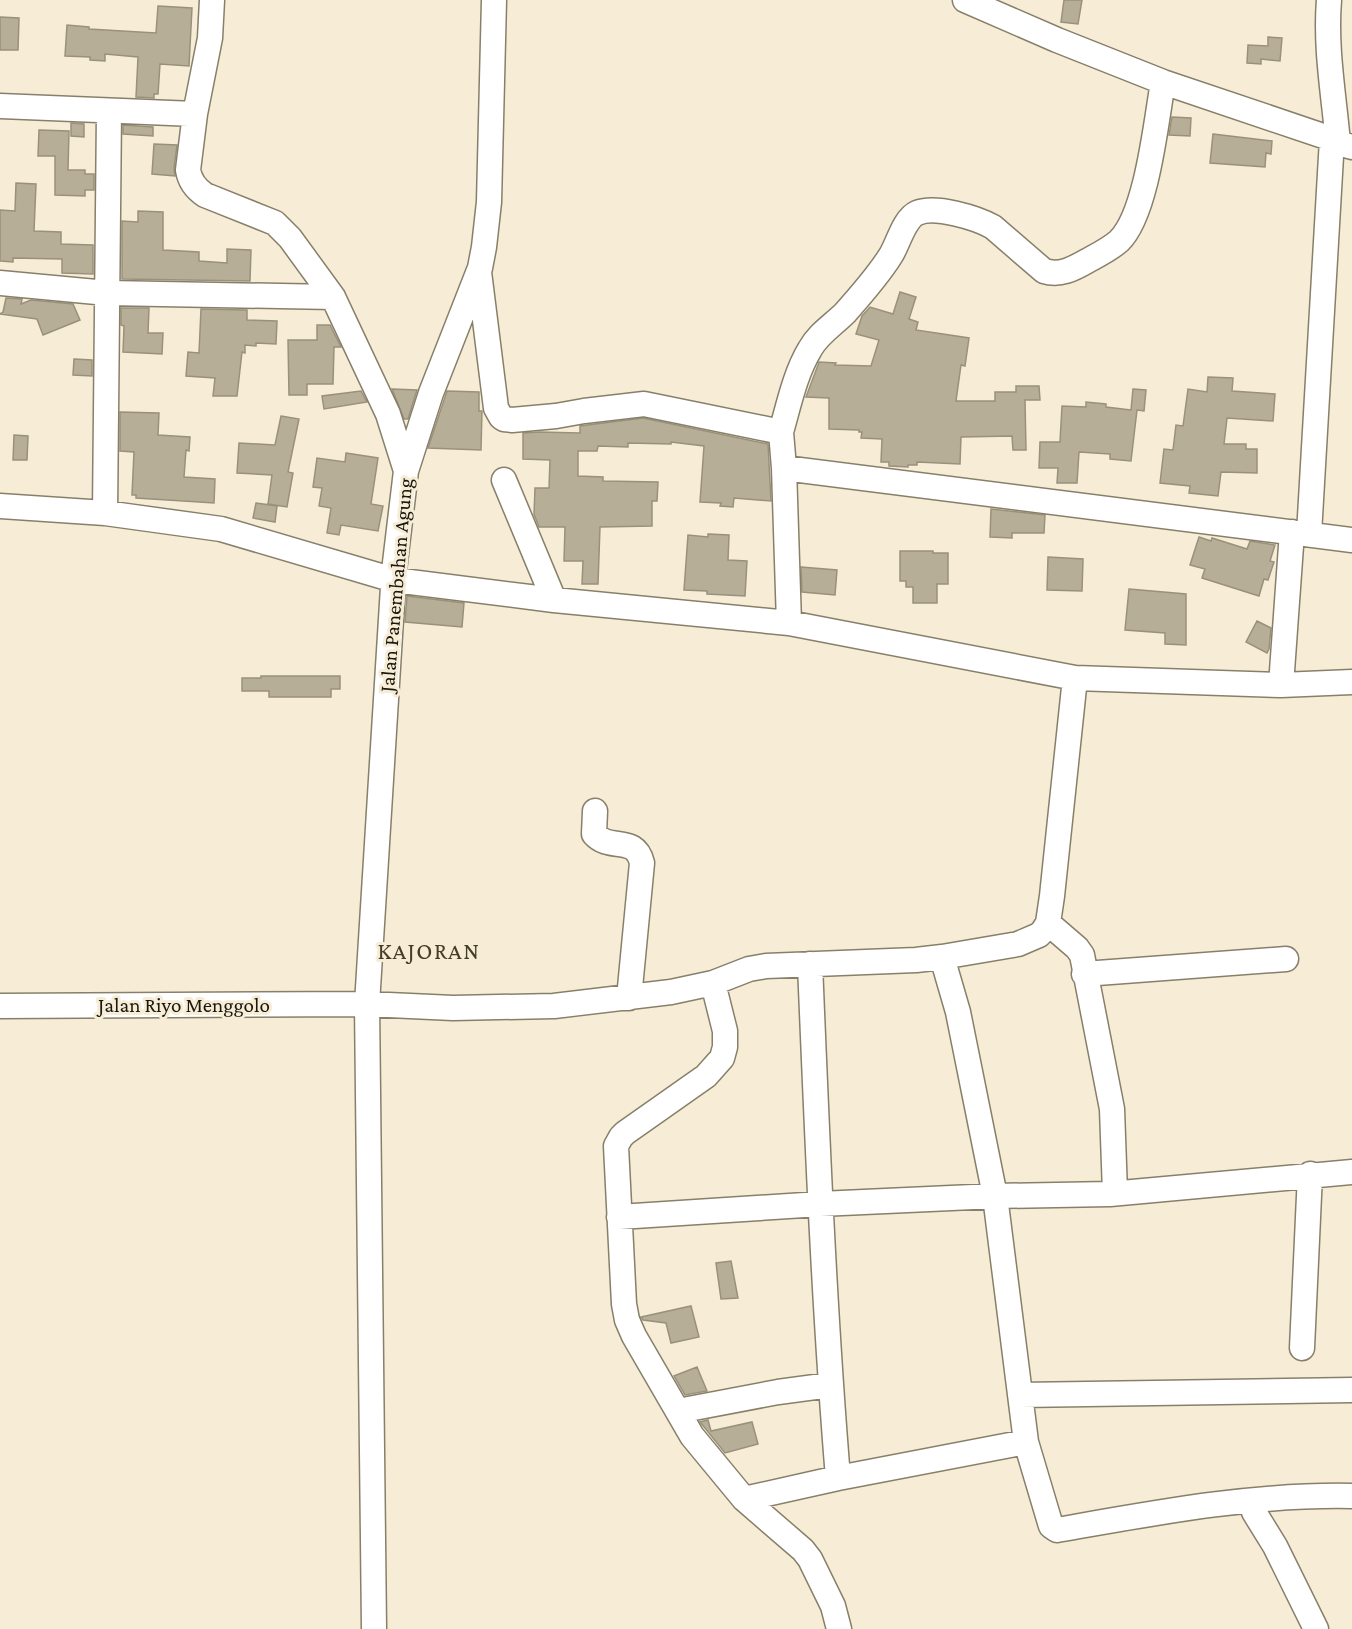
<svg xmlns="http://www.w3.org/2000/svg" width="1352" height="1629" viewBox="0 0 1352 1629" font-family="'Crimson Pro',serif">
<rect width="100%" height="100%" fill="#f7edd6"/>
<path fill="#b7ae98" stroke="#9a917c" stroke-width="1.5" d="M1064,0H1082L1078,24L1061,22Z
M158,6L192,8L189,66L160,64L158,94H154V98L136,97L138,57L105,54V61L90,60V57L65,56L67,25L89,27V29L156,33Z
M0,17L19,18L18,50H0Z
M1268,37L1282,38L1280,61L1261,59V64L1247,63L1248,45L1268,46Z
M1172,117L1191,118L1190,136L1169,135Z
M71,123L84,124V137L71,136Z
M123,125L153,127V136L123,134Z
M39,130L69,131L68,170H85V174H94V190H85V196L55,195V156H38Z
M1213,134L1272,141L1271,154L1266,153L1265,167L1210,163Z
M154,144L177,145L174,168L175,176L152,174Z
M16,183L36,184L34,231L61,232V244L93,245V274L62,273V259L13,258V262L0,261V210L15,211Z
M138,211L163,212V250L199,252V261L227,263V249L251,250L250,281L122,279V221L138,222Z
M900,292L916,297L909,319L918,322L916,330L969,338L965,366L961,365L956,401H995V392H1016V386H1039L1040,400H1025L1026,450H1013L1012,436L961,437L960,464L917,462V465H908V467L889,466V462H881L882,439L861,438L862,432H859V430L829,429V398L806,397L818,365L819,362L836,363L835,365L871,366L879,340L856,334L862,316L870,307L893,314Z
M6,298L22,299L21,304L31,300L73,304L80,320L43,335L37,319L0,314L3,312Z
M121,308H149L148,333H163L162,354L123,352L124,326L121,325Z
M201,309L247,310V320L277,321L276,344L256,343V346L245,345V353L242,352L237,396H213L215,378L186,376L188,352L199,353Z
M317,325H330L341,347H334L333,384H307V395H289L288,340H317Z
M74,359L92,360V376L73,375Z
M1208,377L1233,378L1232,391L1275,394L1273,421L1227,418L1224,444H1246V449H1257V473L1221,472L1218,496L1189,493L1190,486L1160,483L1164,449L1173,450L1176,425L1183,426L1188,389L1207,392Z
M392,389L417,390L408,419H404Z
M1133,389L1146,390L1144,411L1137,410L1131,461L1110,459V454L1079,452L1077,483H1057L1058,468H1039L1040,442H1060L1062,406L1086,407V402L1106,404V407L1131,410Z
M361,391L367,402L324,409L322,396Z
M447,391L479,392V411H482L481,450L428,448Z
M120,412L159,413L158,435L190,437L189,451L186,450L184,477L215,479L214,503L136,498V495H132L134,452L120,451Z
M281,416L299,419L288,472L293,473L287,507L268,504L272,475L237,473L239,443L275,445Z
M643,418L768,444L771,501L734,498L733,507L720,506L721,503L700,502L704,446L671,442V444L628,443V447L598,446L597,451H578V476L603,477V481L658,482L657,501H652V526L600,527L598,584H582L583,561H564L565,527H539L534,514L535,488H549L550,460L523,459V433L540,432L580,433V426Z
M14,435L28,436L27,460H13Z
M346,453L378,458L371,504L383,506L378,531L341,525L339,535L327,533L331,508L319,506L322,488L313,487L317,458L345,462Z
M256,503L277,506L275,522L253,518Z
M991,509L1045,515L1044,533H1012V538L990,537Z
M708,534L729,535L728,560L747,561L745,596L707,594V591L684,590L688,535L708,537Z
M1199,537L1211,541L1212,538L1247,549L1250,541L1275,545L1270,561L1274,562L1268,580L1264,579L1259,596L1202,578L1205,569L1190,565Z
M900,551H933V553H948V584H937V603H913V587H906V581H900Z
M1048,557L1083,559L1082,591L1047,590Z
M801,567L837,570L835,595L802,592Z
M1129,589L1186,594V645L1165,644V633L1125,630Z
M407,596L464,603L462,627L405,622Z
M1257,621L1271,628L1269,649L1267,653L1246,642Z
M261,676H340V689H331V697H269V691H242V678H261Z
M731,1261L738,1298L721,1299L716,1263Z
M691,1306L699,1337L671,1343L666,1323L643,1320L641,1317Z
M697,1367L707,1391L685,1395L674,1376Z
M708,1420L711,1431L752,1422L758,1444L725,1453L700,1422Z"/>
<g fill="none" stroke-linecap="round" stroke-linejoin="round">
<defs>
<path id="minor" d="M212,0L210,38L195,114L188,170C190,182 196,189 205,195L275,223L290,238L333,297L388,414L406,471
M965,0L1057,40L1163,82L1332,139L1338,143L1352,147
M1329,0C1325,48 1334,96 1338,143
M0,106L195,114
M479,272L496,408L501,417L504,419L512,420L556,416L584,411L644,404L781,432C789,404 795,374 810,349C818,334 833,325 845,313C861,295 878,276 891,255C898,244 904,219 917,213C935,205 977,218 993,227L1044,271C1060,276 1073,269 1087,261C1098,255 1110,249 1119,241C1147,214 1156,122 1163,82
M0,283L107,293L333,297
M781,432L784,468L789,623
M784,468L1352,540
M504,480L554,600
M0,506L105,513L221,529L394,580L554,600L789,623L1075,678L1281,685L1352,682
M105,513L109,111
M1309,534L1332,139
M1281,685L1292,532
M595,811L594,834C610,852 635,834 642,863L629,998
M1048,923L1077,948L1082,955L1112,1109L1115,1193
M942,957L958,1012L995,1196L1026,1442L1051,1526L1057,1530C1154,1513 1253,1494 1352,1496
M810,964C817,1135 824,1307 838,1478
M1084,974L1286,959
M713,983L725,1031V1047L722,1058L706,1076L625,1133L621,1137L616,1146L624,1304L627,1320L634,1336L692,1436L744,1499L803,1550L810,1559L833,1606L839,1629
M0,1006L367,1004L394,571L406,471L431,393L480,268L484,247L489,202L494,0
M619,1217L820,1204L995,1196L1110,1194L1352,1172
M1302,1348L1310,1174
M1020,1395L1352,1390
M678,1411L778,1392L830,1385
M744,1499L838,1478L1026,1442
M1256,1500L1254,1512L1275,1546L1316,1629
M374,1629L367,1004L453,1008L554,1006L671,992L713,983L749,969L766,966L916,960L942,957L1018,944L1039,935L1043,931L1048,923L1052,896L1075,678"/>
</defs>
<use href="#minor" stroke="#877f6a" stroke-width="27"/>
<use href="#minor" stroke="#fff" stroke-width="24"/>
</g>
<g text-anchor="middle" stroke-width="6" stroke-linejoin="round" paint-order="stroke">
<g font-size="21" fill="#1a170f" stroke="#f7edd6">
<text transform="translate(396 585) rotate(-85)" y="7">Jalan Panembahan Agung</text>
<text x="184" y="1012">Jalan Riyo Menggolo</text>
</g>
<g font-size="24" letter-spacing="1.5" fill="#443d2a" stroke="#f7edd6">
<text x="429" y="959">KAJORAN</text>
</g>
</g>
</svg>
